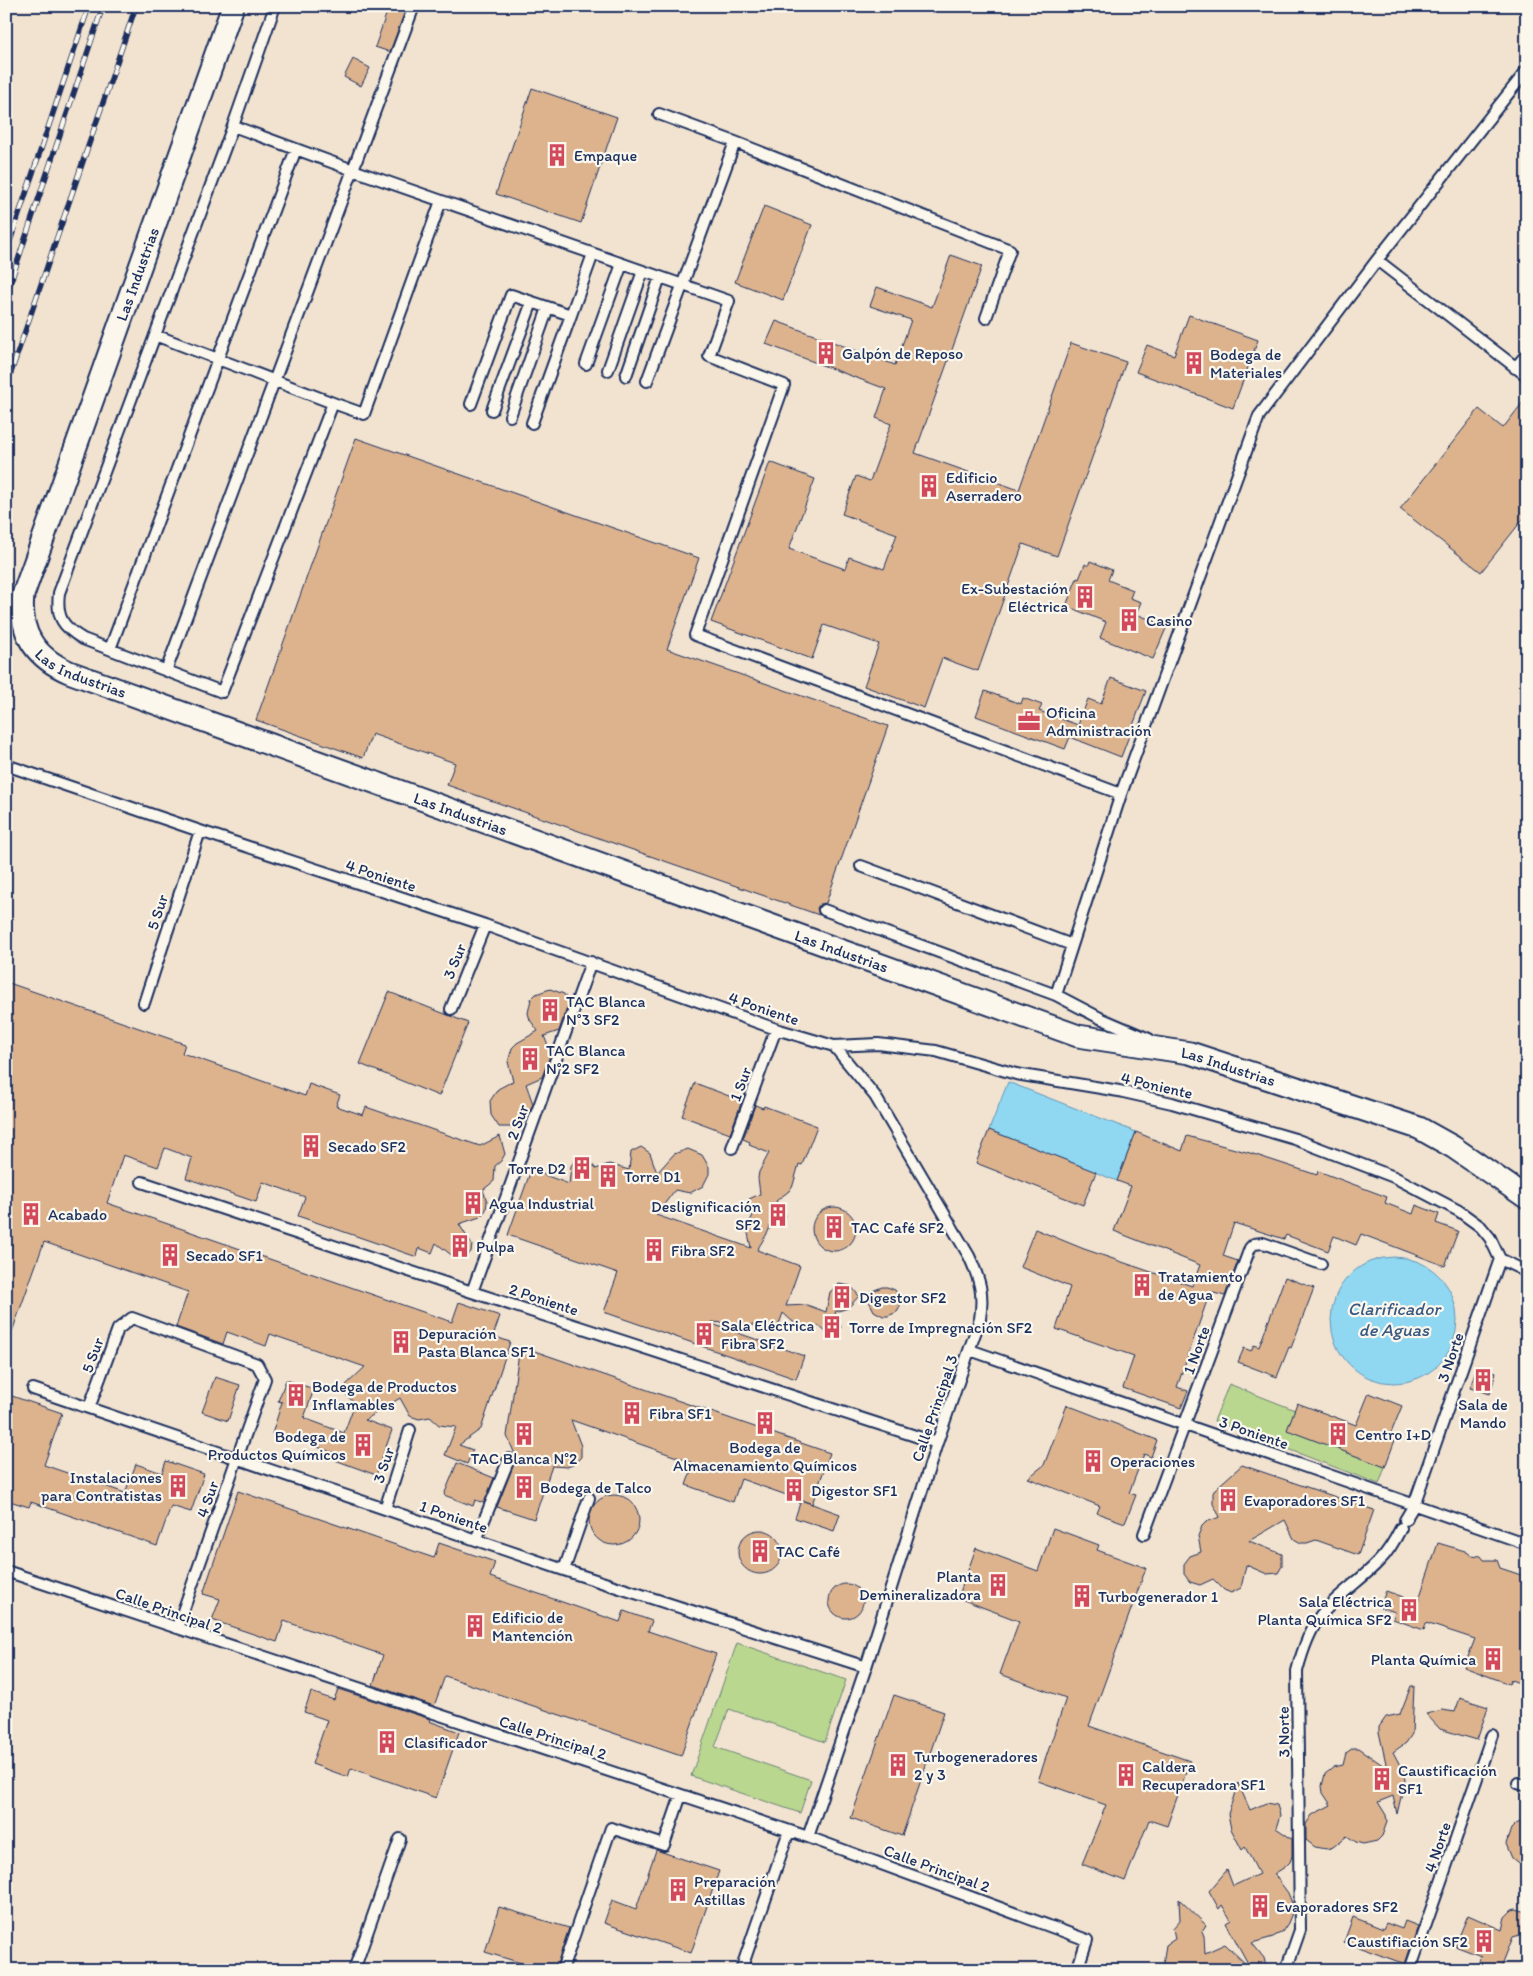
<svg xmlns="http://www.w3.org/2000/svg" width="1533" height="1976" viewBox="0 0 1533 1976" font-family="Itim,sans-serif">
<rect width="100%" height="100%" fill="#f2e3d0"/>
<filter id="ink" filterUnits="userSpaceOnUse"><feTurbulence type="fractalNoise" baseFrequency=".02" numOctaves="2"/><feDisplacementMap in="SourceGraphic" scale="10" xChannelSelector="R" yChannelSelector="G"/><feConvolveMatrix kernelMatrix="1 2 1 2 8 2 1 2 1" color-interpolation-filters="sRGB"/></filter>
<g filter="url(#ink)">
<path fill="#bad78f" stroke="#6a8376" d="M1229,1384L1295,1410L1331,1446L1385,1467L1379,1484L1214,1421Z
M737,1643L846,1680L825,1742L729,1709L715,1747L811,1780L800,1813L691,1776Z"/>
<path fill="#90d8f2" stroke="#6194b7" d="M1008,1082L1136,1132L1117,1181L989,1130Z
M1331 1320a63 63 0 1 1 126 0a63 63 0 1 1-126 0Z"/>
<path fill="#ddb38e" stroke="#1b2f5e" d="M389,6H407L390,52L375,47Z
M353,59L370,68L361,86L344,77Z
M532,88L617,117L581,223L496,194Z
M764,206L812,225L783,300L735,282Z
M951,255L982,266L915,453L1019,490L1071,343L1126,362L1057,556L1023,544L978,671L942,658L924,708L864,686L879,644L824,625L812,659L711,622L770,462L815,479L789,549L845,569L849,557L884,569L897,534L842,514L856,476L870,481L891,424L876,418L886,389L766,344L776,321L895,365L911,320L870,306L877,287L932,307Z
M1189,315L1258,340L1233,408L1136,372L1147,345L1174,355Z
M1527,397V514L1481,572L1400,509L1479,409L1503,428Z
M356,438L699,558L667,649L888,726L826,903L820,904L817,908L819,915L447,785L455,763L372,734L363,758L256,720Z
M1090,561L1112,570L1108,580L1133,590L1130,598L1141,602L1136,614L1167,626L1153,659L1100,638L1106,622L1066,606L1077,578L1079,579L1085,564L1088,566Z
M1111,678L1146,691L1121,757L1070,737L1065,749L976,716L985,691L1021,704L1023,698L1042,705L1039,711L1078,725L1088,699L1101,704Z
M6,982L185,1044L182,1053L305,1096L309,1084L340,1095L336,1106L363,1115L366,1107L480,1146L500,1136L505,1154L501,1161L495,1166L494,1181L483,1190L487,1201L486,1210L480,1217L459,1224L472,1245L471,1252L462,1259L454,1257L436,1243L432,1253L419,1248L417,1257L298,1216L305,1197L263,1182L256,1202L186,1178L192,1158L165,1148L158,1167L123,1155L107,1203L452,1322L459,1302L500,1316L493,1336L510,1342L481,1429L459,1445L473,1450L467,1464L445,1455L456,1427L439,1425L430,1417L419,1419L410,1416L400,1398L365,1420L392,1430L376,1475L335,1460L337,1454L301,1441L300,1443L272,1434L282,1402L278,1401L286,1380L314,1389L304,1418L344,1433L355,1403L347,1396L346,1385L365,1367L270,1334L266,1346L227,1332L223,1344L176,1327L188,1292L44,1242L8,1343H6Z
M550,989L564,994L569,1002L559,1031L544,1036L551,1053L542,1077L526,1084L533,1104L526,1121L514,1127H499L491,1115L490,1101L498,1089L513,1081L508,1062L512,1048L517,1043L538,1031L530,1020L528,1013L531,999L536,994Z
M389,992L468,1023L439,1096L360,1064Z
M695,1083L742,1101L730,1134L682,1116Z
M755,1105L763,1108L764,1106L817,1126L802,1165L799,1164L793,1185L789,1191L776,1201L786,1216L781,1221L771,1224L768,1232L757,1250L800,1266L786,1306L807,1305L826,1312L830,1292L839,1284L851,1286L859,1296L848,1308L835,1312L841,1327L839,1333L834,1335L828,1334L818,1325L806,1329L800,1328L783,1313L778,1327L712,1322V1324L804,1356L796,1379L604,1312L618,1273L508,1235L531,1170L569,1184L571,1166L577,1157L587,1158L596,1169L609,1164L629,1170L631,1152L641,1147L650,1153L657,1173L674,1154L688,1149L702,1155L709,1167V1174L703,1186L690,1193L675,1190L656,1215L751,1248L747,1228L753,1215L748,1206L749,1199L760,1194L758,1178L759,1172L769,1153L749,1145L750,1142L743,1139Z
M989,1130L1096,1172L1083,1205L976,1163Z
M1136,1132L1182,1151L1187,1136L1250,1153L1317,1175L1318,1171L1387,1197L1385,1203L1413,1214L1416,1205L1439,1214L1436,1223L1458,1231L1445,1266L1361,1234L1356,1245L1334,1236L1328,1251L1286,1235L1284,1239L1234,1223L1223,1256L1238,1261L1225,1296L1210,1292L1177,1387L1188,1391L1181,1408L1123,1388L1134,1356L1056,1329L1070,1287L1020,1267L1035,1229L1084,1249L1192,1286L1200,1265L1114,1231L1131,1186L1117,1181Z
M812 1229a22 22 0 1 1 44 0a22 22 0 1 1-44 0Z
M1285,1277L1314,1288L1291,1348L1289,1347L1277,1377L1238,1362L1244,1348L1251,1351L1254,1345L1259,1347Z
M882,1287H887L895,1290L900,1298V1307L897,1312L888,1316H883L874,1311L868,1299L872,1295L870,1292Z
M520,1346L830,1453L812,1504L741,1479L733,1502L686,1485L694,1463L571,1420L581,1446V1457L573,1465L567,1467L552,1466L534,1519L497,1507L515,1461L514,1452L507,1436Z
M1477,1366L1496,1372L1490,1394L1470,1388Z
M215,1377L240,1385L228,1421L202,1412Z
M1369,1393L1402,1406L1389,1438L1395,1440L1385,1467L1287,1430L1297,1403L1356,1425Z
M6,1394L62,1413L44,1465L125,1493L136,1464L162,1473L166,1461L204,1474L191,1512L171,1506L157,1546L31,1502L29,1507L6,1500Z
M1067,1405L1157,1440L1151,1457L1144,1454L1129,1493L1136,1495L1125,1523L1097,1513L1100,1506L1028,1478L1044,1465Z
M457,1463L494,1478L484,1503L475,1500L473,1506L444,1495Z
M1242,1465L1374,1510L1358,1555L1316,1540L1307,1543H1301L1294,1539L1285,1520L1249,1541L1282,1554V1566L1278,1573L1267,1574L1246,1565L1241,1588L1231,1593L1224,1590L1213,1579L1200,1585L1190,1582L1184,1574V1564L1190,1556L1201,1552L1198,1536L1202,1526L1206,1522L1220,1517L1213,1504V1493L1215,1489Z
M238,1491L434,1558L439,1543L495,1562L490,1577L620,1622L624,1611L652,1621L648,1631L716,1654L681,1756L445,1676L434,1706L373,1685L383,1655L284,1621L277,1642L212,1620L220,1599L203,1594Z
M589 1520a25 25 0 1 1 50 0a25 25 0 1 1-50 0Z
M801,1500L840,1514L834,1531L795,1518Z
M1053,1528L1099,1545L1097,1550L1146,1568L1089,1726L1190,1761L1167,1826L1149,1820L1125,1881L1082,1864L1106,1805L1038,1781L1066,1698L1000,1674L1019,1621L958,1598L976,1548L1038,1571Z
M738 1552a22 22 0 1 1 44 0a22 22 0 1 1-44 0Z
M1438,1543L1465,1551L1471,1555L1481,1556L1484,1560H1497L1500,1568L1527,1577V1686L1511,1680L1509,1684L1464,1667L1475,1639L1426,1623L1424,1630L1393,1619L1395,1612L1380,1607L1386,1591L1418,1602Z
M829 1601a17 17 0 1 1 34 0a17 17 0 1 1-34 0Z
M1411,1686H1414L1412,1734L1406,1743L1393,1752L1403,1771L1405,1780L1397,1814L1393,1796L1378,1802L1386,1815L1387,1822L1382,1836L1377,1841L1363,1844L1356,1842L1347,1836L1333,1847L1327,1849L1315,1847L1306,1840V1824L1312,1815L1331,1805L1323,1793L1322,1786L1325,1774L1334,1767L1343,1765L1346,1753L1353,1748H1358L1387,1768L1379,1732V1727L1386,1717L1400,1714Z
M338,1689L430,1719L429,1721L459,1732L436,1798L351,1768L348,1777L312,1764L327,1720L304,1712L311,1692L334,1700Z
M894,1695L944,1712L902,1836L851,1818Z
M1460,1698L1488,1707L1477,1740L1440,1729L1426,1714L1442,1710L1455,1712Z
M1238,1783L1250,1810L1266,1803L1277,1805L1280,1815L1276,1828L1292,1839V1856L1290,1862L1285,1867L1274,1874L1288,1893L1292,1903V1913L1288,1923L1282,1932L1273,1937L1252,1943L1264,1958L1267,1970H1162L1166,1945L1175,1939L1173,1928L1180,1920L1179,1899L1206,1925L1202,1931L1204,1936L1205,1953L1225,1944L1251,1969L1226,1923L1231,1920L1222,1905L1219,1909L1209,1891L1227,1870L1233,1886L1259,1874L1245,1847L1242,1850L1231,1829L1228,1814Z
M1527,1819V1870L1512,1858L1506,1844L1511,1829L1516,1824Z
M656,1850L719,1871L691,1953L604,1923L612,1900L636,1909Z
M499,1907L569,1928L555,1970H544L485,1952Z
M1516,1909L1527,1912V1933L1513,1937L1500,1970H1476L1481,1956L1455,1946L1468,1915L1502,1930L1505,1917L1512,1910Z
M1353,1917L1383,1929L1386,1923L1402,1929L1405,1921L1418,1926L1405,1964L1344,1942Z"/>
<g fill="none" stroke-linecap="round" stroke-linejoin="round">
<defs>
<path id="lane" d="M659,114L735,142
M233,126L275,6
M1377,260L1527,376
M155,335L333,403L222,692L83,639C63,627 56,618 59,593L233,126L353,170L729,301L709,356L784,385L695,635L1121,794
M586,364L622,264
M1515,368L1527,354
M608,370L643,271
M626,376L660,277
M647,381L735,142L1010,250L986,318
M333,403L364,414L441,201
M471,404L511,295L571,315L593,254
M492,410L532,302
M510,416L548,308
M532,423L571,315
M110,649L296,149
M166,671L414,6
M6,765L200,831L485,925L776,1029L834,1046L878,1044L936,1051L1016,1074L1119,1091L1172,1103L1295,1139L1394,1177L1459,1211L1481,1227L1490,1238L1500,1259
M861,866L1072,945
M824,910L1056,995
M144,1003L200,831
M451,1009L485,925
M1149,1039L1100,1018L1056,995L1121,794L1259,416L1377,260L1527,70
M732,1148L776,1029
M142,1182L472,1292L937,1443
M1500,1259L1527,1272
M472,1292L591,962
M970,1350L1527,1544
M33,1389L564,1570L866,1667
M89,1408L118,1329L132,1318L257,1364L265,1379L177,1628
M385,1509L410,1430
M1405,1520L1414,1505L1500,1259
M1144,1534L1250,1248L1254,1244L1263,1243L1321,1264
M476,1540L509,1459
M564,1570L589,1498
M6,1571L808,1837L1087,1940L1077,1970
M1518,1783L1527,1786
M808,1837L866,1667L937,1443L980,1319C984,1293 980,1280 969,1256L875,1096L834,1046
M354,1970L400,1839
M562,1970L611,1828L664,1845L681,1795
M741,1970L789,1831
M1286,1970L1300,1930L1297,1671C1302,1652 1309,1631 1321,1615C1338,1594 1362,1580 1380,1560C1389,1551 1395,1540 1401,1528
M1410,1970L1492,1735"/>
<g id="street">
<path id="s1" d="M233,6L23,595C19,632 34,657 69,672L1078,1036L1190,1053L1419,1128L1453,1147L1527,1198"/>
</g>
</defs>
<use href="#lane" stroke="#1b2f5e" stroke-width="14"/>
<use href="#street" stroke="#1b2f5e" stroke-width="25"/>
<use href="#lane" stroke="#fbf7ec" stroke-width="10"/>
<use href="#street" stroke="#fbf7ec" stroke-width="21"/>
<defs>
<path id="rail" d="M6,253L89,6
M6,296L103,6
M6,387L136,6"/>
</defs>
<use href="#rail" stroke="#1b2f5e" stroke-width="5.5"/>
<use href="#rail" stroke="#fbf7ec" stroke-width="4" stroke-dasharray="11" stroke-linecap="butt"/>
</g>
</g>
<defs>
<symbol id="building-bare" viewBox="-9 -9 18 18"><path d="M-4-6H4V6H1V3H-1V6H-4ZM-2.5-4.3h1.7v1.8h-1.7ZM.8-4.3h1.7v1.8H.8ZM-2.5-1h1.7V.8h-1.7ZM.8-1h1.7V.8H.8Z" fill="#d1495b" stroke="#fbf7ec" stroke-width="2.5" paint-order="stroke"/></symbol>
<symbol id="office-bare" viewBox="-9 -9 18 18"><path d="M-6-3h4V-5.5h4V-3h4V5H-6ZM-1-4.5V-3h2v-1.5ZM-6 0V1H6V0Z" fill="#d1495b" stroke="#fbf7ec" stroke-width="2.5" paint-order="stroke"/></symbol>
</defs>
<g fill-rule="evenodd">
<use href="#building-bare" x="541" y="139" width="32" height="32"/>
<use href="#building-bare" x="810" y="337" width="32" height="32"/>
<use href="#building-bare" x="1178" y="347" width="32" height="32"/>
<use href="#building-bare" x="913" y="470" width="32" height="32"/>
<use href="#building-bare" x="1069" y="581" width="32" height="32"/>
<use href="#building-bare" x="1113" y="604" width="32" height="32"/>
<use href="#office-bare" x="1013" y="705" width="32" height="32"/>
<use href="#building-bare" x="534" y="994" width="32" height="32"/>
<use href="#building-bare" x="514" y="1043" width="32" height="32"/>
<use href="#building-bare" x="295" y="1130" width="32" height="32"/>
<use href="#building-bare" x="566" y="1152" width="32" height="32"/>
<use href="#building-bare" x="592" y="1160" width="32" height="32"/>
<use href="#building-bare" x="457" y="1187" width="32" height="32"/>
<use href="#building-bare" x="15" y="1198" width="32" height="32"/>
<use href="#building-bare" x="762" y="1199" width="32" height="32"/>
<use href="#building-bare" x="818" y="1211" width="32" height="32"/>
<use href="#building-bare" x="444" y="1230" width="32" height="32"/>
<use href="#building-bare" x="638" y="1234" width="32" height="32"/>
<use href="#building-bare" x="154" y="1239" width="32" height="32"/>
<use href="#building-bare" x="1126" y="1269" width="32" height="32"/>
<use href="#building-bare" x="826" y="1281" width="32" height="32"/>
<use href="#building-bare" x="816" y="1311" width="32" height="32"/>
<use href="#building-bare" x="688" y="1318" width="32" height="32"/>
<use href="#building-bare" x="385" y="1326" width="32" height="32"/>
<use href="#building-bare" x="1467" y="1364" width="32" height="32"/>
<use href="#building-bare" x="280" y="1379" width="32" height="32"/>
<use href="#building-bare" x="616" y="1397" width="32" height="32"/>
<use href="#building-bare" x="749" y="1407" width="32" height="32"/>
<use href="#building-bare" x="508" y="1418" width="32" height="32"/>
<use href="#building-bare" x="1322" y="1418" width="32" height="32"/>
<use href="#building-bare" x="347" y="1429" width="32" height="32"/>
<use href="#building-bare" x="1077" y="1445" width="32" height="32"/>
<use href="#building-bare" x="162" y="1470" width="32" height="32"/>
<use href="#building-bare" x="508" y="1471" width="32" height="32"/>
<use href="#building-bare" x="778" y="1474" width="32" height="32"/>
<use href="#building-bare" x="1212" y="1484" width="32" height="32"/>
<use href="#building-bare" x="744" y="1535" width="32" height="32"/>
<use href="#building-bare" x="982" y="1569" width="32" height="32"/>
<use href="#building-bare" x="1066" y="1580" width="32" height="32"/>
<use href="#building-bare" x="1393" y="1594" width="32" height="32"/>
<use href="#building-bare" x="459" y="1610" width="32" height="32"/>
<use href="#building-bare" x="1477" y="1643" width="32" height="32"/>
<use href="#building-bare" x="371" y="1726" width="32" height="32"/>
<use href="#building-bare" x="882" y="1749" width="32" height="32"/>
<use href="#building-bare" x="1110" y="1759" width="32" height="32"/>
<use href="#building-bare" x="1366" y="1763" width="32" height="32"/>
<use href="#building-bare" x="662" y="1874" width="32" height="32"/>
<use href="#building-bare" x="1244" y="1890" width="32" height="32"/>
<use href="#building-bare" x="1468" y="1925" width="32" height="32"/>
</g>
<g text-anchor="middle" stroke-width="4.5" stroke-linejoin="round" paint-order="stroke">
<g font-size="16" fill="#1b2f5e" stroke="#fbf7ec" text-anchor="start">
<text x="574" y="161">Empaque</text>
<text x="842" y="359">Galpón de Reposo</text>
<text x="1210" y="360">Bodega de<tspan x="1210" dy="18">Materiales</tspan></text>
<text x="946" y="483">Edificio<tspan x="946" dy="18">Aserradero</tspan></text>
<text x="1068" y="594" text-anchor="end">Ex-Subestación<tspan x="1068" dy="18">Eléctrica</tspan></text>
<text x="1146" y="626">Casino</text>
<text x="1046" y="718">Oficina<tspan x="1046" dy="18">Administración</tspan></text>
<text x="566" y="1007">TAC Blanca<tspan x="566" dy="18">N°3 SF2</tspan></text>
<text x="546" y="1056">TAC Blanca<tspan x="546" dy="18">N°2 SF2</tspan></text>
<text x="328" y="1152">Secado SF2</text>
<text x="566" y="1174" text-anchor="end">Torre D2</text>
<text x="624" y="1182">Torre D1</text>
<text x="489" y="1209">Agua Industrial</text>
<text x="761" y="1212" text-anchor="end">Deslignificación<tspan x="761" dy="18">SF2</tspan></text>
<text x="48" y="1220">Acabado</text>
<text x="851" y="1233">TAC Café SF2</text>
<text x="476" y="1252">Pulpa</text>
<text x="671" y="1256">Fibra SF2</text>
<text x="186" y="1261">Secado SF1</text>
<text x="1158" y="1282">Tratamiento<tspan x="1158" dy="18">de Agua</tspan></text>
<text x="859" y="1303">Digestor SF2</text>
<text x="721" y="1331">Sala Eléctrica<tspan x="721" dy="18">Fibra SF2</tspan></text>
<text x="849" y="1333">Torre de Impregnación SF2</text>
<text x="418" y="1339">Depuración<tspan x="418" dy="18">Pasta Blanca SF1</tspan></text>
<text x="312" y="1392">Bodega de Productos<tspan x="312" dy="18">Inflamables</tspan></text>
<text x="1483" y="1410" text-anchor="middle">Sala de<tspan x="1483" dy="18">Mando</tspan></text>
<text x="649" y="1419">Fibra SF1</text>
<text x="1355" y="1440">Centro I+D</text>
<text x="346" y="1442" text-anchor="end">Bodega de<tspan x="346" dy="18">Productos Químicos</tspan></text>
<text x="765" y="1453" text-anchor="middle">Bodega de<tspan x="765" dy="18">Almacenamiento Químicos</tspan></text>
<text x="524" y="1464" text-anchor="middle">TAC Blanca N°2</text>
<text x="1110" y="1467">Operaciones</text>
<text x="162" y="1483" text-anchor="end">Instalaciones<tspan x="162" dy="18">para Contratistas</tspan></text>
<text x="540" y="1493">Bodega de Talco</text>
<text x="811" y="1496">Digestor SF1</text>
<text x="1244" y="1506">Evaporadores SF1</text>
<text x="776" y="1557">TAC Café</text>
<text x="981" y="1582" text-anchor="end">Planta<tspan x="981" dy="18">Demineralizadora</tspan></text>
<text x="1098" y="1602">Turbogenerador 1</text>
<text x="1392" y="1607" text-anchor="end">Sala Eléctrica<tspan x="1392" dy="18">Planta Química SF2</tspan></text>
<text x="492" y="1623">Edificio de<tspan x="492" dy="18">Mantención</tspan></text>
<text x="1476" y="1665" text-anchor="end">Planta Química</text>
<text x="404" y="1748">Clasificador</text>
<text x="914" y="1762">Turbogeneradores<tspan x="914" dy="18">2 y 3</tspan></text>
<text x="1142" y="1772">Caldera<tspan x="1142" dy="18">Recuperadora SF1</tspan></text>
<text x="1398" y="1776">Caustificación<tspan x="1398" dy="18">SF1</tspan></text>
<text x="694" y="1887">Preparación<tspan x="694" dy="18">Astillas</tspan></text>
<text x="1276" y="1912">Evaporadores SF2</text>
<text x="1468" y="1947" text-anchor="end">Caustifiación SF2</text>
</g>
<g font-size="16" fill="#1b2f5e" stroke="#fbf7ec">
<text transform="translate(137 274) rotate(-70)" y="6">Las Industrias</text>
<text dy="6" stroke="none"><textPath href="#s1" startOffset="734">Las Industrias</textPath></text>
<text dy="6" stroke="none"><textPath href="#s1" startOffset="1139">Las Industrias</textPath></text>
<text transform="translate(381 875) rotate(18)" y="6">4 Poniente</text>
<text transform="translate(157 912) rotate(-72)" y="6">5 Sur</text>
<text dy="6" stroke="none"><textPath href="#s1" startOffset="1544">Las Industrias</textPath></text>
<text transform="translate(454 961) rotate(-68)" y="6">3 Sur</text>
<text transform="translate(764 1008) rotate(19)" y="6">4 Poniente</text>
<text dy="6" stroke="none"><textPath href="#s1" startOffset="1949">Las Industrias</textPath></text>
<text transform="translate(740 1084) rotate(-70)" y="6">1 Sur</text>
<text transform="translate(1157 1085) rotate(13)" y="6">4 Poniente</text>
<text transform="translate(517 1122) rotate(-70)" y="6">2 Sur</text>
<text transform="translate(544 1299) rotate(18)" y="6">2 Poniente</text>
<text transform="translate(1196 1350) rotate(-70)" y="6">1 Norte</text>
<text transform="translate(92 1355) rotate(-70)" y="6">5 Sur</text>
<text transform="translate(1450 1357) rotate(-71)" y="6">3 Norte</text>
<text transform="translate(934 1408) rotate(-71)" y="6">Calle Principal 3</text>
<text transform="translate(1254 1432) rotate(19)" y="6">3 Poniente</text>
<text transform="translate(383 1465) rotate(-72)" y="6">3 Sur</text>
<text transform="translate(207 1499) rotate(-71)" y="6">4 Sur</text>
<text transform="translate(454 1516) rotate(19)" y="6">1 Poniente</text>
<text transform="translate(169 1610) rotate(19)" y="6">Calle Principal 2</text>
<text transform="translate(1283 1732) rotate(-91)" y="6">3 Norte</text>
<text transform="translate(553 1737) rotate(18)" y="6">Calle Principal 2</text>
<text transform="translate(1437 1847) rotate(-71)" y="6">4 Norte</text>
<text transform="translate(937 1868) rotate(20)" y="6">Calle Principal 2</text>
</g>
<g font-size="18" font-style="italic" fill="#385983" stroke="#fbf7ec">
<text x="1394" y="1315">Clarificador<tspan x="1394" dy="21">de Aguas</tspan></text>
</g>
</g>
<rect width="1533" height="1976" fill="none" stroke="#fbf7ec" stroke-width="25"/>
<rect x="12" y="12" width="1508" height="1951" fill="none" stroke="#1b2f5e" stroke-width="2" filter="url(#ink)"/>
</svg>
